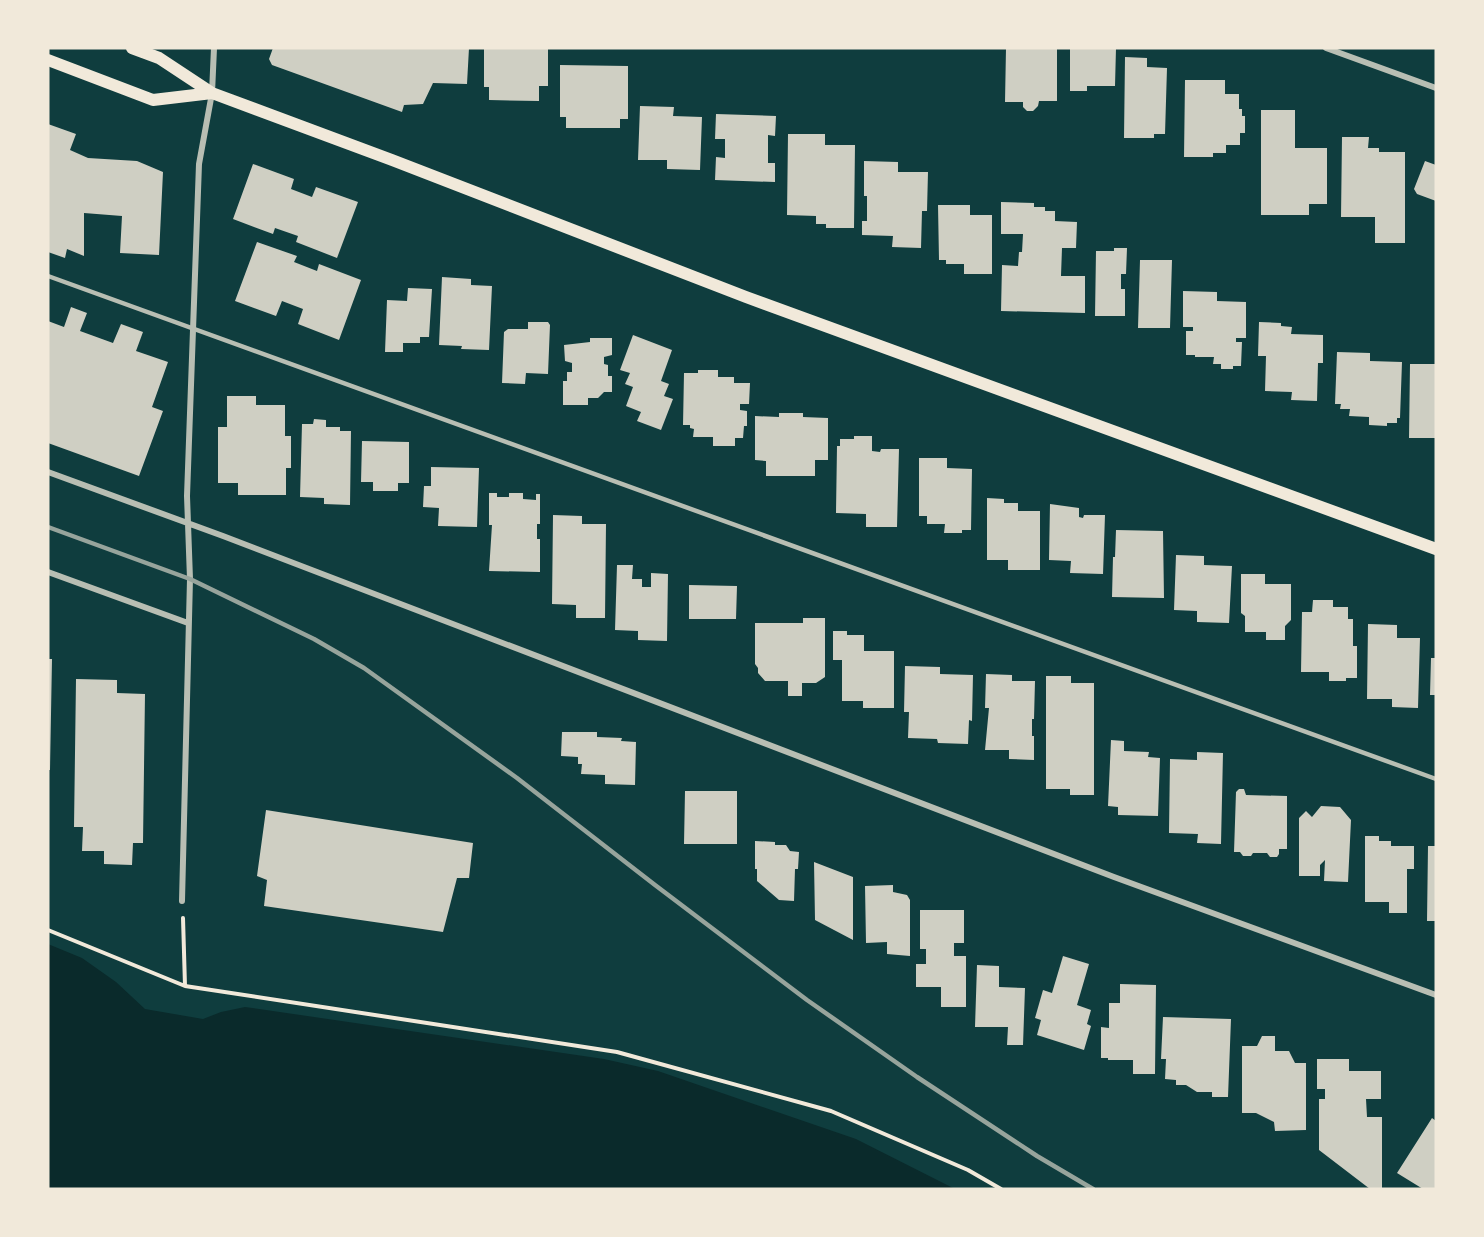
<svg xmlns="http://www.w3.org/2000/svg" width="1484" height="1237" viewBox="0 0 1484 1237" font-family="'DejaVu Sans',sans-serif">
<rect width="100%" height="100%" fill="#0f3d3e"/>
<path fill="#0a2a2b" d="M48,944L82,958L116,982L145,1009L203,1019L221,1012L245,1007L604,1059L658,1071L856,1139L955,1189H48Z"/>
<path fill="#cfcfc3" d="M273,48H469L467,84L433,83L423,104L404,105L402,112L272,65L269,59Z
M484,48H548V86H539V101L489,100V87H484Z
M1006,48H1057V101H1039L1038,106L1033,111H1027L1023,107V102H1005Z
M1070,48H1116L1115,86H1087V91H1070Z
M1125,57L1147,58V67L1167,68L1165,134H1154V138H1124Z
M560,65L628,66V119H620V128H566V117H560Z
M1185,80H1225V94H1239V109H1242V116H1245V133H1240V145H1226V153H1213V157H1184Z
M640,106L674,107L673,116L702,117L700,170L667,169V160H638Z
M1261,110H1295V148H1327V204H1309V215H1261Z
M716,114L776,116L775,136L768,135V163H775V182L715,180L716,157L725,158V139H715Z
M48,124L76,134L70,150L88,158L137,161L163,172L159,255L120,253L122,216L84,213V256L67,249L65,258L48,252Z
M788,134H825V145H855L854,228H826V224H816V216L787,215Z
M1342,137H1369L1368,148H1379V152H1405V243H1375V217H1341Z
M864,161L898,162V172H928L927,211H922L921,248L892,247L893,236L862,235V221H867V196H864Z
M1425,161L1436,165V201L1417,194L1414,189Z
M253,164L294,179L291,189L312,197L316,187L358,202L337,258L296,242L298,236L275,228L273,234L233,219Z
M1001,202L1034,203V207H1045V211H1055V221L1077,222L1076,248H1062L1061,276H1085V313L1001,311L1002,265L1018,266L1019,252H1022L1023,234H1001Z
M938,205H970V215H992V274H964V264H946V260H939Z
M257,242L297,256L294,262L317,271L319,264L361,280L339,340L298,324L303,309L282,301L276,316L235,301Z
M1114,248H1127L1126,274H1121V289H1125V316H1095L1096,251H1114Z
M1140,260H1172L1170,328H1138Z
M442,277L471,279V285L492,286L489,350L461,349L462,346L439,345Z
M408,288L432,289L429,337H420V343H403V352H385L387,300L407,301Z
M1183,291L1217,292V301L1246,302V338H1236V342H1242L1241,366H1233V369H1221V364H1213L1214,357H1195V355H1186V331H1193V327H1183Z
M71,307L87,313L80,331L113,343L121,324L143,332L136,351L168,362L152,407L163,411L139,476L48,443V321L64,327Z
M528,322H548L550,325L548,374L526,373L525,384L502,383L504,332L508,329H528Z
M1259,322L1281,323V326L1292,327L1291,334L1323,335V363H1318L1317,401L1291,400L1292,392L1265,391L1266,356H1258Z
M633,335L672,350L661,381L669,384L664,396L673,399L661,430L637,421L641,412L626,406L633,387L625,384L630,373L620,370Z
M590,338H612V355L604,357V364L608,365V376H612V392H604L598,398H588V405H563V381H567V372H572V363L565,361L564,345L590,342Z
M1337,352L1370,353V361L1402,362L1400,418H1397V423H1387V426L1369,425V417L1349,416L1350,409H1340L1341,404H1335Z
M1410,364H1436V438H1409Z
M698,370H718V377H734V383H750L749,404H740V410L747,411V426H744L743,438H735V446H713V437H693L694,429L690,428V425H683L684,373H698Z
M227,396H256V405H285V436H291V468H286V495H238V483H218V427H227Z
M779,413H803V417L828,418V460H815V476H766V461L755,460V416L779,417Z
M314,419L326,420V427H340V431H351L350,505L324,504V498L300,497L302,424H313Z
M854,436H872V451L880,452L881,449H899L897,527H866V514L836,513L837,446H840V439H854Z
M362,441L409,442V483H398V491H373V482H361Z
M919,458H947V468L972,469L971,530H962V533H944L945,524H927V516H919Z
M431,467L479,468L477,527L438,526L439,508L423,507L424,486H431Z
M489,493H497V497H509V493H523V499L536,500V494H540V524H537V539H540V572L489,571L492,525H489Z
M987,498L1004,499V503H1018V511H1040V570H1008V560H987Z
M1050,504L1079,508V517L1083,518L1084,515H1105L1103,574L1070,573L1071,561L1049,560Z
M553,515L582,516V524H606L605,618H576V605L552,604Z
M1116,530L1163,531L1164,598L1112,597L1113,557H1115Z
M1176,555L1204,556V565L1232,566L1229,623L1197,622V611L1174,610Z
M617,565H633L632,579H642V587H651V573L668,574L667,641L638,640V631L615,630Z
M1241,574H1265V584H1291V620L1285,626V640H1266V632H1245V616L1241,613Z
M689,585L737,586L736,619H689Z
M1313,600H1333V607H1348V619H1353V646H1357V678H1346V681H1329V672H1301L1302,612H1312Z
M803,618H825V677L816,683H802V696H788V681H765L758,673V668L755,664V623H803Z
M1368,624L1397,625V638H1420L1418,708L1392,707V699H1367Z
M833,631H847V635H864V651H894V708H863V701H842V660H833Z
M1431,658H1436V695H1430Z
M48,659H52L50,770H48Z
M905,666L940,667V674L973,675L972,721L969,720L968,744L938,743L937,739L908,738L909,712H904Z
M986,674L1012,675V681H1035L1034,719H1032V736H1034V760L1009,759V750H985L989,708H985Z
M1046,676H1071V683H1094V795H1070V789H1046Z
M76,679L117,680V693L145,694L143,843H133L132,865L104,864V851H82L83,827H74Z
M562,732H597V737L622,738L621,741L636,742L635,785L605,784V775L581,774L582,764H578V757L561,756Z
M1111,740L1124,741V751L1149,752L1148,757L1160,758L1158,816L1118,815V807L1108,806Z
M1197,752L1223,753L1221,844L1197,843L1198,834L1169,833L1170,759L1197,760Z
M1239,789H1244L1246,795L1287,796V849H1279V854L1277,857H1270L1267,853H1253L1251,856H1243L1240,852H1234L1236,792Z
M685,791H737V844H684Z
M1321,806L1340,807L1351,820L1348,882L1324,881L1325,860L1320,865V876H1299V818L1306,811L1312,817Z
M266,810L473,843L469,878H457L443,932L264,906L267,880L257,876Z
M1365,836H1379V841H1391V846H1414V869H1407V913H1389V902H1365Z
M755,841L775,842V845H786L790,851L799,852L798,869H795L794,901L779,900L757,881V869H755Z
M1428,846H1436V921H1427Z
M814,862L853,877V940L815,920Z
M893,885V892L907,895L910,900V956L887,954V942L866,943L865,886Z
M920,910H964V943H954V956H966V1007H941V987H916V964H926V949H920Z
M1063,956L1089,964L1077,1005L1091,1010L1087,1024L1091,1026L1084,1050L1037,1035L1041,1020L1035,1018L1043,990L1052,993Z
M977,965L999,966V987L1025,988L1023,1045H1007L1008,1027H975Z
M1120,984L1156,985L1155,1074H1133V1060H1108V1058H1101V1027L1109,1028V1003H1120Z
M1163,1017L1231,1019L1228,1097H1212V1092H1197L1186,1085H1176V1080L1165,1079L1166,1059H1161Z
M1262,1036H1275V1051H1289L1295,1063H1306V1130L1275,1131L1274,1122L1256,1113H1242V1046H1257Z
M1317,1059H1349V1071H1381V1099H1366L1367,1117H1382V1189H1370L1319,1150V1099H1325V1089H1317Z
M1432,1118L1436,1121V1189H1423L1397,1173Z"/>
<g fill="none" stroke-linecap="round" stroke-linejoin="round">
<path stroke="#f1e9da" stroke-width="4" d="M183,918L185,986
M48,930L185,986L617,1052L831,1111L968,1170L1001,1189"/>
<path stroke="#b8beb3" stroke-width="4.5" d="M48,276L1436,779"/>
<path stroke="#b8beb3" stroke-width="6" d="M1326,48L1436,88
M48,472L223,536L1114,877L1436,995
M48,572L188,623
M182,901L190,579L187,496L199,164L212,93L214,48"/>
<path stroke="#f1e9da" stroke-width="12" d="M132,48L159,58L212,93L392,160L746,297L1436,549
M48,60L153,100L212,93"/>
<path stroke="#97a49c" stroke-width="4.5" d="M48,527L190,579L314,639L364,668L517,778L655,885L807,1000L917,1077L1037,1156L1093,1189"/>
</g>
<rect width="1484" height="1237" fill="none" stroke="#f1e9da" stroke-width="99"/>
</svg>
